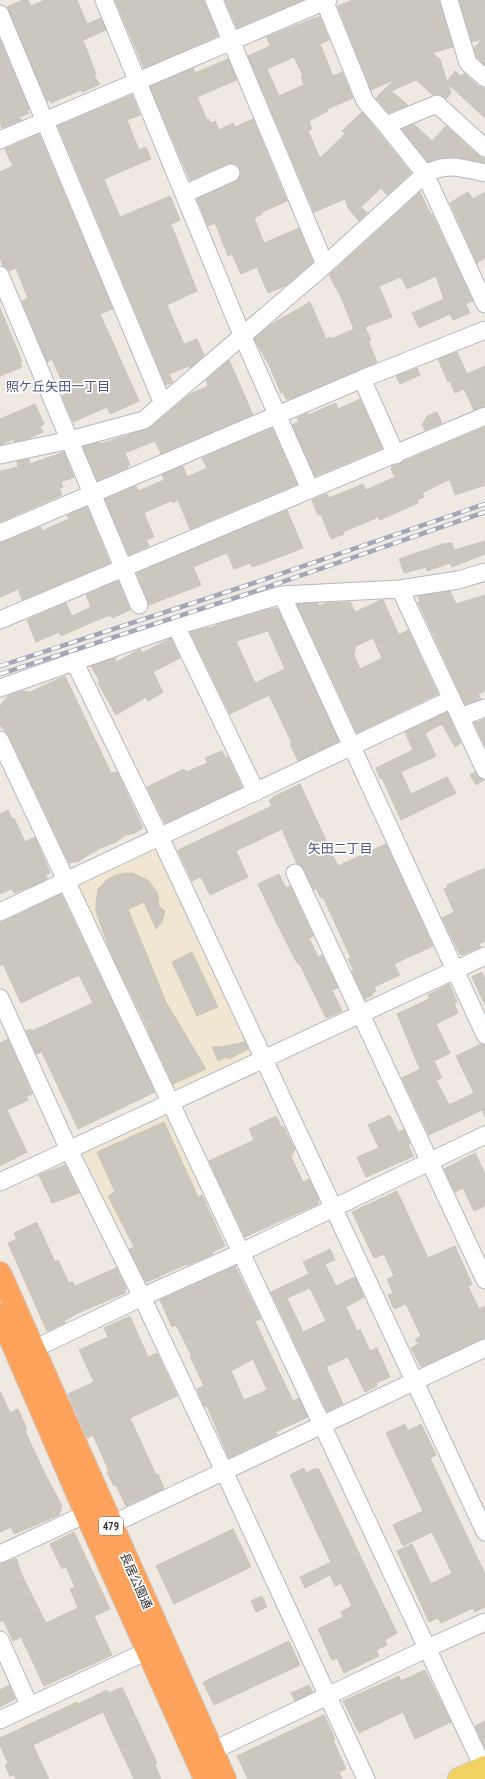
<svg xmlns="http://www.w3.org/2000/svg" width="485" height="1779" viewBox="0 0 485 1779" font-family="'PT Sans Narrow','Noto Sans JP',sans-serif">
<rect width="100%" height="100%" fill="#efe9e1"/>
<path fill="#f0e6d1" d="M155,847L254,1055L169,1093L72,885Z
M164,1117L171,1118L203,1187L117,1227L85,1158L87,1152Z"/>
<path fill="#cbc7bf" stroke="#cbc5ba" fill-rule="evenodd" d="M23,0H28L31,6L45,0H77L87,24L101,18L106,30L83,40L96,74L94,76L100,84L82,92L81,90L51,103L50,100L47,101L7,7Z
M115,0H204L218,36L144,68Z
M225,0H303L237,28Z
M353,0H439L453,47L432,53L440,59L447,82L455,71L461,76L464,73L478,86L485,89V118L448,84L451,93L446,99L439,94L433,95L416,80L391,91L408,105L389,113L376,98L394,80L371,90L338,7V6Z
M459,0H485V65L477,57L474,48L482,39L472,42Z
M320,16L329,40L320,44L324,54L333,76L342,72L353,98L327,109L328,111L309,121L312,129L308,131L320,158L345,134L342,131L362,112L411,173L387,195L381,188L361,207L367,213L359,221L348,208L345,199L314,212L248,56L270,46L267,37ZM294,57L303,76L301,77L304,85L279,96L267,69Z
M0,40L29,109L27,110L29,113L18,118L22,120L2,128L0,122Z
M228,59L237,80L197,97L207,120L209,119L211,123L215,121L219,130L233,123L235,127L253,119L287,201L262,212V214L254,218L264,243L299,228L313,262L285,286L268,293L257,267L241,274L232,254L228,256L215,223L208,226L197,199L235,182L241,174L240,169L232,163L227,164L190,180L150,87L193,68L195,73Z
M132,95L140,115L127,120L139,150L146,147L151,159L104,179L120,217L170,196L180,220L171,224L197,291L167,305L184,344L197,339L204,355L190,368L189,366L169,374L173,382L166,385L58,126Z
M414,124L432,141L446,126L478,155L485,158V163L455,157L439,158L428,162L402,129Z
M39,134L113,309L100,314L139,401L110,414L107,407L73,422L62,396L67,393L52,359L47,362L22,301L28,298L16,268L9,271L3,266L0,258V172L13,166L5,149Z
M420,192L431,215L432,214L473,301L466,304L470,313L453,320L450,314L419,328L412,313L444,299L436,276L407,289L401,277L379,286L392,317L365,327L371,340L368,341L377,362L289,399H286L283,392L281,393L269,365L254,339L270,325L310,302L326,339L330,337L331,339L354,329L340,295L329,275Z
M468,192L473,199L485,192V258L477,263L450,203Z
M0,308L22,361L20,362L22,367L0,376Z
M457,352L467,374L485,366V406L474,410L464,389L455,393L450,381L448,382L438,359Z
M229,360L253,415L161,454L155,441L125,453L130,465L127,466L128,468L97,481L83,447L100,442V444L150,428L190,394L208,386L206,380Z
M417,368L420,375L400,384L396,376Z
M360,399L382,448L315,476L292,425L299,422L297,418L307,413L308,415L336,403L338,409Z
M35,404L44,424L40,426L43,432L25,440L14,442V439L0,445V419Z
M437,412L442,423L425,430L422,425L427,416Z
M485,427V485L455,495L450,480L446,481L422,493L424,497L417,500L418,503L380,520L378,517L343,532L344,534L331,539L321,514L318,515L312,500L327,494L329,498L363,484L366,490L395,477L391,469L392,466L400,464L404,461Z
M272,428L297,484L190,529L178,500L173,503L172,500L144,513L154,537L146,540L149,546L129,555L105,499L136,486L138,491L164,480L162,475L183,466L187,477L207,468L202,458Z
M64,452L74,477L61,482L63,487L59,488L62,495L0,522V471L18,467L17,461L29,459L30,464Z
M87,507L110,563L22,600L18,589L0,597V543L41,527L42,531L69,519L67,515Z
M287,510L303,548L261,564L252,567L250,563L234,569L227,553L193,567L201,585L149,605L137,573Z
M485,541V554L452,567L450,563L427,571L426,567L404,573L399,559L443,544L452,543L454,550Z
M118,581L130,610L112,618L111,615L97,620L61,636L59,632L36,642L27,620L66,603L72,616L91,607L86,595Z
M450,591L456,604L485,595V691L478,694L481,699L465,704L418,602L420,601L418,596Z
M381,600H383L399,635L408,630L438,694L357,733L297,604L318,603L319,606L326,603L350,602L355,612ZM373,638L382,658L360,669L354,655L356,646Z
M274,608L278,609L339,741L298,761L290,744L292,743L269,695L230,714L190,632L210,627V628L224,622ZM268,631L285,669L255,683L236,641Z
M171,638L180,658L153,672L163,692L148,701L146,697L116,715L98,683L100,682L91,666L115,658L117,662L140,649L142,653Z
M65,676L111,773L117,772L143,828L135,833L126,835L116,842L100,848L79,861L69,863L9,736L0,725V706L8,696L22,691L30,692Z
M447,712L461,743L455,747L442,724L425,733L436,756L401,772L411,794L447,777L456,793L401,820L382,778L380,779L376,768L413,750L405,732Z
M485,719V746L474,723Z
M222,751L226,758L228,757L242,787L165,823L147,787L184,769L186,772L208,763L205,758Z
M475,772L479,778L484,780L476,785L470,775Z
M300,784L338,866L386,844L433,946L394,964L400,975L374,987L376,991L372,993L373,995L365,999L352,972L354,971L348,959L351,958L323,897L321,898L316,888L314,890L304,869L297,864L282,829L236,851L248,877L210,895L201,877L192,881L178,850L272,806L269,801L273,797Z
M8,810L12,819L14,818L25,842L35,837L50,873L46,875L47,879L32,886L14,893L12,889L0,894V814Z
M485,868V941L479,944L481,947L462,955L460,954L442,918L454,912L444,889L448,887L447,885Z
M124,873H133L149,881L158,894L159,907L165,911L162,922L156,929L144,902L128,909L166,1002L206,1069L173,1084L147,1029H148L110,951L96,911V902L98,889L108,879L116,875Z
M279,874L286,888L290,886L313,936L309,938L318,957L322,955L338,988L332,990L342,1011L326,1018L300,965L297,963L277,924L258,884Z
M61,894L155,1092L78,1129L42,1052L36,1054L26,1031L31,1029L32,1031L93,1003L79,975L21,1003L3,964L0,966V923Z
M192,952L218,1007L197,1016L172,962Z
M482,972L485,979V1005L472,977Z
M449,984L457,1002L454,1004L458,1013L436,1024L450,1053L434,1061L442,1078L436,1080L449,1105L474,1093L456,1056L481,1044L485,1045V1117L482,1110L429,1135L402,1078L420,1069L397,1014L429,999L428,995Z
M8,1039L32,1094L26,1097L28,1100L7,1110L27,1152L0,1166V1043Z
M245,1042L248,1049L229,1059L226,1057L218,1061L212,1047H221Z
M390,1115L398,1132L404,1129L410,1144L408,1145L414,1156L366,1177L357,1157L379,1148L368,1125Z
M276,1116L281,1127L283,1126L295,1150L291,1157L303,1182L309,1179L319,1200L318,1204L245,1237L209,1161L254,1140L249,1129Z
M164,1122L198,1197L202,1195L225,1246L211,1253L213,1254L188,1265L187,1264L147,1282L145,1281L129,1249L134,1247L108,1196L115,1192L97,1152Z
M475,1153L485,1174V1206L474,1211L463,1188L455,1192L444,1169Z
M65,1165L79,1193L52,1203L39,1175Z
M397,1191L428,1258L455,1246L472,1284L468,1286L479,1309L485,1306V1338L421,1367L411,1348L418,1344L415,1339L421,1336L406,1304L394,1309L388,1295L393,1293L387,1279L394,1276L384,1254L374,1258L352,1212Z
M35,1223H37L55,1262L58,1260L69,1283L72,1281L75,1286L116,1268L126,1288L125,1293L78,1313L64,1321L65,1323L47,1331L8,1243L17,1239L14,1233Z
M330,1249L335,1260L325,1264L336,1286L355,1277L364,1297L346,1307L357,1331L360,1329L370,1351L377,1348L390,1377L376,1383L377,1386L365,1392L348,1357L326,1367L343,1404L327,1411L271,1292L309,1274L303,1262ZM310,1288L326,1321L303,1332L287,1298Z
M235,1266L261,1319L255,1321L260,1332L293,1401L299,1398L308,1417L275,1432L277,1435L229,1458L207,1406L205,1407L197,1389L204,1386L190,1356L191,1355L176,1325L172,1327L160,1300ZM253,1359L267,1390L244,1400L231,1371Z
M130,1316L148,1357L157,1353L177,1396L130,1418L156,1475L158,1474L164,1489L126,1506L116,1485L114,1486L107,1472L109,1471L93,1435L87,1438L68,1394L94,1382L79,1350L108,1337L104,1328Z
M0,1391L10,1413L18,1409L27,1430L25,1431L45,1474L62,1506L59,1515L14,1534L11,1527L0,1532Z
M405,1424L408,1431L421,1424L436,1455L430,1458L485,1574V1607L475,1612L473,1608L441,1623L438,1618L429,1622L397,1551L412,1544L431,1584L452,1573L432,1532L403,1546L393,1525L423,1511L386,1433Z
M304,1468L306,1473L316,1468L317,1470L319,1469L397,1633L385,1640L387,1645L376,1650L379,1656L344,1673L337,1658L332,1660L318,1629L343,1617L341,1612L352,1606L341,1583L335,1586L330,1575L305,1588L300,1577L331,1562L290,1475Z
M233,1529L251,1567L174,1604L156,1566Z
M74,1532L110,1609L94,1616L112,1655L44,1686L21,1637L13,1641L3,1620L0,1622V1564L16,1558L22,1575L46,1623L78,1608L70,1589L75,1587L66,1567L62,1569L50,1544Z
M262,1596L267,1607L256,1612L251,1601Z
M289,1641L300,1665L214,1705L203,1682Z
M425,1670L451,1722L415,1739L403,1712L359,1733L343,1701L399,1676L401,1681Z
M9,1685L15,1699L0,1707V1690Z
M309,1685L313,1692L295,1701L291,1693Z
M122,1687L157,1763L155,1765L161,1779H134L103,1712L33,1745L49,1779H16L14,1775L10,1776L5,1765L8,1763L0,1745V1738L77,1702L78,1704L107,1690L109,1693Z
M324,1715L335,1739L333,1740L346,1769L339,1772L342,1779H248L237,1756Z
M485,1721V1748L475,1726Z"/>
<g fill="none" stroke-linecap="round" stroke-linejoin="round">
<defs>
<path id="minor" d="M104,0L242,335L310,489
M214,0L325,265
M324,0L365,101L386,125L425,174L485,304
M449,0L468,63L485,78
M0,14L163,404
M386,125L437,104L485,148
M0,140L328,0
M184,194L231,173
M0,275L139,605
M362,379L396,455
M0,455L70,440L144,420L325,265L425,174C448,162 461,168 485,173
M0,533L362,379L485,330
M400,589L485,770
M282,595L485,1035
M0,620L485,416
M176,626L256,792
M74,661L160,837L485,1532
M0,688L176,626L282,595L400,589L458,580L485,572
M460,717L485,708
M0,740L483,1767
M295,873L485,1280
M0,912L452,699
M0,998L69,1150L142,1297L224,1471L366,1779
M0,1182L485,956
M34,1349L142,1297L240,1253L485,1135
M0,1554L86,1514L110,1524L123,1519L485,1348
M0,1640L29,1705
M0,1720L147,1651
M212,1751L428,1648L485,1622"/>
<path id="major" d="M459,1779L485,1767"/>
<path id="highway" d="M0,1273L225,1779
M0,1315L86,1514L205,1779"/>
</defs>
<use href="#minor" stroke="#b4b7c1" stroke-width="19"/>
<use href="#major" stroke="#c9c9c9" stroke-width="24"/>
<use href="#highway" stroke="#c9c9c9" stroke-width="24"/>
<use href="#minor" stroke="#fff" stroke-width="17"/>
<use href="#major" stroke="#f2d163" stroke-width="22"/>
<use href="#highway" stroke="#ffa35c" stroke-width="22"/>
<defs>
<path id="rail" d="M0,666L245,586L485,504
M0,674L247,594L485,512"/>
</defs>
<use href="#rail" stroke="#a3a6b8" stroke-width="4.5"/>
<use href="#rail" stroke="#fff" stroke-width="3" stroke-dasharray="9" stroke-linecap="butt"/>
</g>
<g text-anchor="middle" stroke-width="3.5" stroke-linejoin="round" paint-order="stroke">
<rect fill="#fff" stroke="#6d6d6d" stroke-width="1" x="99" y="1517" width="24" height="18" rx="3"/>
<g font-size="11" font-weight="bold" fill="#2e2e2e">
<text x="111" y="1530">479</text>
</g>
<g font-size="12" fill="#2e2e2e" stroke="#fff">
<text transform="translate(136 1581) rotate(66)" y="4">長居公園通</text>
</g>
<g font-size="13" fill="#4d5680" stroke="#fff">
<text x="58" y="391">照ケ丘矢田一丁目</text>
<text x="340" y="853">矢田二丁目</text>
</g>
</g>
</svg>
